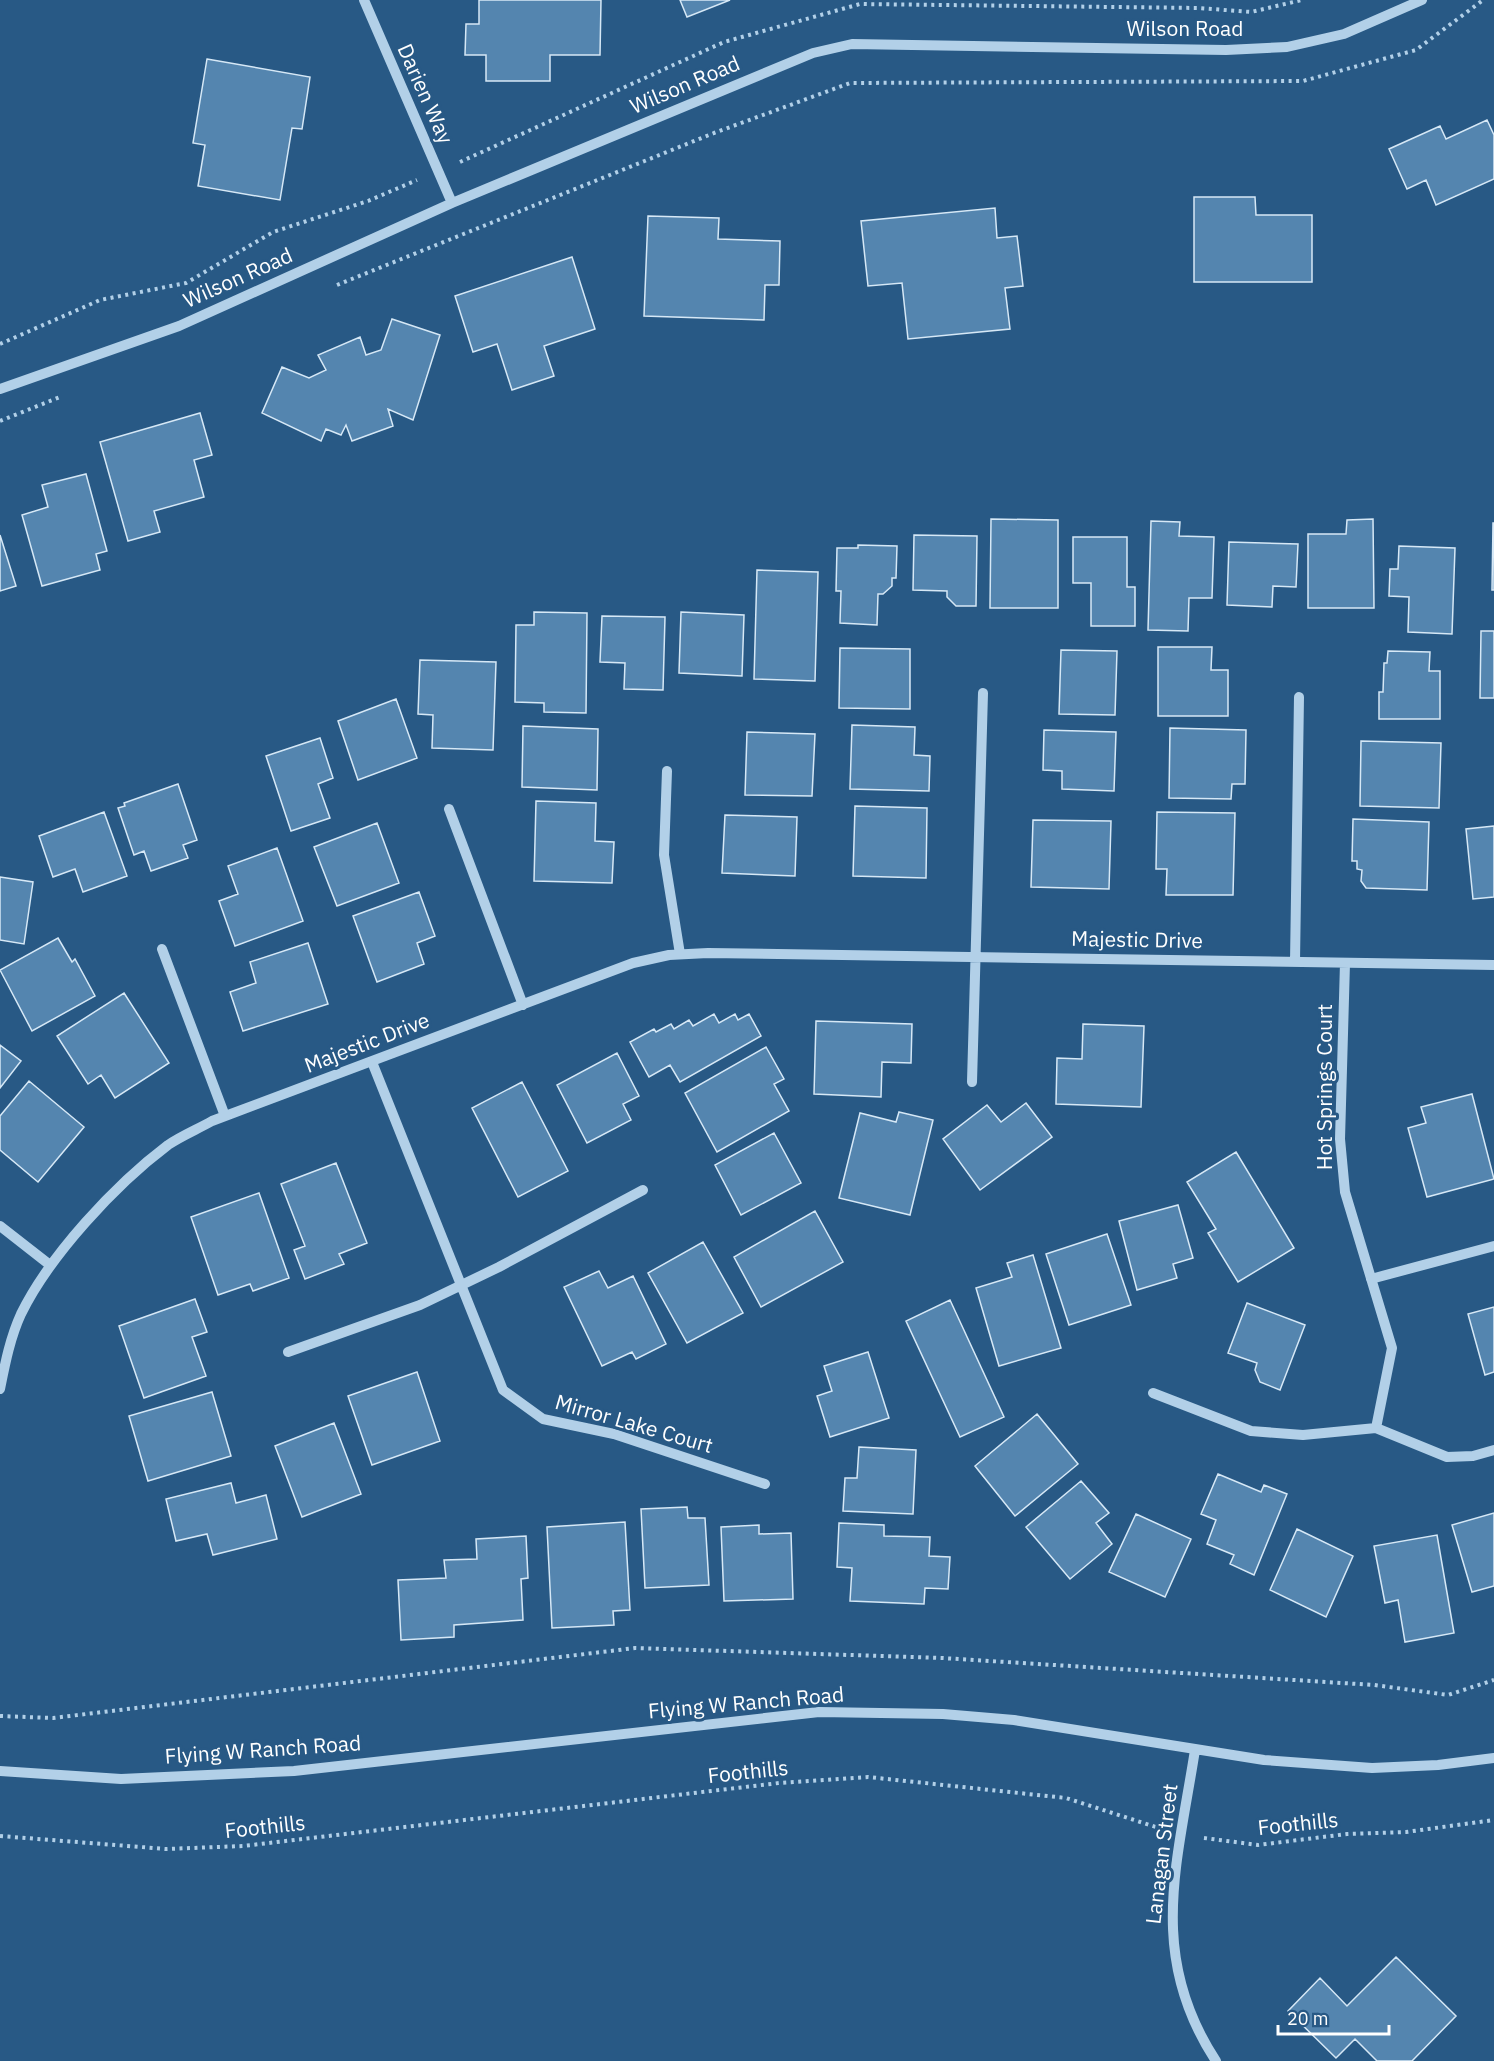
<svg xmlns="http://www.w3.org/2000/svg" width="1494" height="2061" viewBox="0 0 1494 2061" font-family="'IBM Plex Sans',sans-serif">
<rect width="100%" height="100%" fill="#285985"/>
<path fill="#5485af" stroke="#d6e8f6" stroke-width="1.5" d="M479,0H601L600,55H550V81H486V55H465L466,24H479Z
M680,0H730L687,17Z
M207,59L310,77L302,129L292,128L280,200L198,186L205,145L193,143Z
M1487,120L1494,135V179L1436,205L1426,180L1407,189L1389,149L1440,126L1446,139Z
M1194,197H1255L1256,215H1312V282H1194Z
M995,208L997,238L1017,236L1023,286L1005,288L1010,329L908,339L902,283L868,286L861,221Z
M648,216L719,218L718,239L780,241L779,285H765L764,320L644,316Z
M572,257L595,329L544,346L554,376L512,390L497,344L473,352L455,296Z
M392,319L440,335L413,420L388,409L393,426L352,441L346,425L341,435L326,429L321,441L262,413L282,367L309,378L326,370L318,355L360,337L366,355L381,350Z
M200,413L212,455L194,460L204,497L154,511L160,532L128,541L100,442Z
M86,474L107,551L96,554L100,570L42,586L22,515L48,507L42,485Z
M991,519L1058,520V608H990Z
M1373,519L1374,608H1308V534H1346L1347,520Z
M1151,521L1180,522L1179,536L1214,537L1212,598H1189L1188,631L1148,630Z
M1493,523H1494V590H1492Z
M0,535L16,586L0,591Z
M914,535L977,536L976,606H956L947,597V591L913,590Z
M1073,537H1127V587H1135V626H1091V583H1073Z
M1229,542L1298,544L1296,587L1273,586L1272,607L1227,605Z
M858,545L897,546L896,578H892V586L883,594H878L877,625L840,623L841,591H836L837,548H858Z
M1399,546L1455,548L1452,634L1408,632L1409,597L1389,596L1390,569H1398Z
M757,570L818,572L815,681L754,679Z
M534,612L587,613L586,713L544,712V703L515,702L516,625H534Z
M681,612L744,615L742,676L679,673Z
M602,616L665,617L663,690L624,689L625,663L600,662Z
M1481,631H1494V698H1480Z
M1158,647H1212L1211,670H1228V716H1158Z
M840,648L910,649V709L839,708Z
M1061,650L1117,651L1115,715L1059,714Z
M1388,651L1430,652L1429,671H1440V719H1379V692H1383L1384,663H1387Z
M420,660L496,662L493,750L432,748L433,715L418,714Z
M396,699L417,758L358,780L338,721Z
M852,725L915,727L914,755L930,756L929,791L850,789Z
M523,726L598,729L597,790L522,787Z
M1170,728L1246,730L1245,784H1232L1231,799L1169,798Z
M1044,730L1116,732L1114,791L1062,789V771L1043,770Z
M747,732L815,734L812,796L745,795Z
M320,738L333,778L318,784L330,818L291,831L266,756Z
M1361,741L1441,743L1439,808L1360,806Z
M178,784L197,840L183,845L188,858L151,871L144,851L134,855L118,808L125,806L124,803Z
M536,801L596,803L595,841L614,842L612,883L534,881Z
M855,806L927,808L926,878L853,876Z
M104,812L127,876L83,892L75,869L53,877L39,836Z
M1157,812L1235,813L1233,895H1166L1167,869H1156Z
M725,815L797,817L795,876L722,873Z
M1353,819L1429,822L1427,890L1366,888L1361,881L1362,870L1357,869V861H1352Z
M1033,820L1111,821L1109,889L1031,887Z
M377,823L399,883L337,906L314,847Z
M1494,826V897L1473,899L1466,829Z
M277,848L303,921L235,946L219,901L238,894L228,866Z
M0,877L33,882L24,944L0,940Z
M419,892L435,936L417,943L424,964L377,982L353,916Z
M58,938L72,962L75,959L95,996L32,1031L0,970Z
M308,943L328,1004L243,1031L230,992L256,983L250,962Z
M124,993L169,1063L115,1098L101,1075L88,1084L57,1036Z
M714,1014L719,1023L735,1014L738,1020L749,1014L761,1036L680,1082L670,1065L649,1077L630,1042L654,1029L656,1032L671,1024L674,1029L689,1020L693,1026Z
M816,1021L912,1024L911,1063L882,1062L881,1097L814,1094Z
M1083,1024L1144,1026L1141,1107L1056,1104L1057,1058L1082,1059Z
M0,1045L21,1061L0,1088Z
M766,1047L784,1079L774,1084L789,1111L717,1152L685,1093Z
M617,1053L639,1096L623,1104L631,1120L587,1143L557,1085Z
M29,1081L84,1127L38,1182L0,1150V1116Z
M522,1082L568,1171L518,1197L472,1108Z
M1472,1094L1494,1179L1427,1197L1408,1128L1426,1123L1421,1107Z
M1026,1103L1052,1137L980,1190L943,1139L987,1105L1001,1122Z
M899,1112L933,1120L910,1215L839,1198L860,1113L896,1122Z
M774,1133L801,1183L741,1215L715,1165Z
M1236,1152L1294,1248L1238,1282L1208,1233L1216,1229L1187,1182Z
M336,1163L367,1243L339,1254L344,1264L305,1279L294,1250L305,1246L281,1184Z
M259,1193L289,1278L253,1291L250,1284L218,1295L191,1217Z
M1178,1205L1193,1258L1173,1264L1177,1278L1137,1290L1119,1221Z
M815,1211L843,1262L761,1307L734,1257Z
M1107,1234L1131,1305L1069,1325L1046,1254Z
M703,1242L743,1313L687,1343L648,1273Z
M1033,1255L1061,1348L999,1366L976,1288L1012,1277L1007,1263Z
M599,1271L608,1288L633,1276L666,1344L636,1359L632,1352L602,1366L564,1287Z
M195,1299L207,1332L192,1337L206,1376L144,1398L119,1326Z
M950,1300L1004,1417L960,1437L906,1321Z
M1247,1303L1305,1325L1280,1390L1260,1382L1255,1370L1257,1363L1228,1353Z
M1494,1307V1372L1485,1375L1468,1314Z
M868,1352L889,1418L830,1437L817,1396L832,1391L824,1366Z
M417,1372L440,1441L372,1465L348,1396Z
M212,1392L231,1456L148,1481L129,1416Z
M1037,1414L1078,1464L1015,1516L975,1466Z
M334,1423L361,1494L302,1517L275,1446Z
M859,1447L916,1450L913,1514L843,1511L845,1478H857Z
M1218,1474L1261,1492L1264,1485L1287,1494L1254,1575L1230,1564L1234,1555L1207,1544L1216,1520L1201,1514Z
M1081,1481L1109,1513L1096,1523L1112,1544L1070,1579L1026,1527Z
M231,1483L236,1503L266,1495L277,1539L213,1555L207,1534L176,1541L166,1499Z
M687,1507L688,1518H705L709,1585L645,1588L641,1509Z
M1494,1513V1586L1472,1592L1452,1525Z
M1136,1514L1191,1539L1165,1597L1109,1572Z
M625,1522L630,1610L613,1611L614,1625L552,1628L547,1527Z
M839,1523L884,1525V1536L930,1537L929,1556L950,1557L948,1589L925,1588L924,1604L850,1601L852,1568L837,1567Z
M759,1525V1534L791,1533L793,1599L724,1601L721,1527Z
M1297,1529L1353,1556L1326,1617L1270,1590Z
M1437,1535L1454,1633L1405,1642L1398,1600L1385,1603L1374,1546Z
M526,1536L528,1578L521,1579L523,1620L454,1625V1637L401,1640L398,1580L446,1578L444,1560L477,1559L476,1539Z
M1396,1957L1456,2016L1412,2061H1377L1355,2039L1336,2058L1288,2011L1320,1978L1347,2006Z"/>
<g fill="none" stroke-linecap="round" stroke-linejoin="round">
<path stroke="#b2d0e8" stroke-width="4" stroke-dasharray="3 4.5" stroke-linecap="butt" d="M460,162L724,42L860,4L1199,8L1251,12L1302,0
M337,285L714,133L850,83L1303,81L1416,50L1483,0
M0,344L100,300L186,283L273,232L368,201L417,180
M0,421L60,397
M0,1716L53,1718L635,1648L942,1658L1374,1685L1448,1695L1494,1680
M0,1836L166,1849L243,1846L779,1783L868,1777L1066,1798L1159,1828
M1204,1838L1258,1845L1347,1834L1406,1832L1494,1820"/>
<path stroke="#b2d0e8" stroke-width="10" d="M364,0L452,203
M0,389L179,326L452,203L813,53L852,44L1226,50L1287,47L1344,34L1422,0
M667,771L664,855L680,954
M449,809L523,1005
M162,949L225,1116
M1295,962L1299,697
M1345,963L1340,1139L1345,1192L1392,1348L1376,1428
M372,1062L503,1390L543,1419L614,1434L765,1484
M972,1082L983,693
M0,1226L50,1265
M1371,1279L1494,1246
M288,1352L420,1305L499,1267L643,1190
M0,1389C5,1364 10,1338 21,1314C50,1255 115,1185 168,1145C181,1136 198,1129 212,1121L633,963L669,955L708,953L1494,965
M1153,1393L1251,1431L1303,1435L1376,1428L1447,1457L1473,1456L1494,1450
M1195,1750C1177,1865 1147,1956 1216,2061
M0,1771L121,1779L294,1771L819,1712L943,1714L1014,1720L1264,1760L1372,1768L1438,1765L1494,1758"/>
</g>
<g text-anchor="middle" stroke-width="6" stroke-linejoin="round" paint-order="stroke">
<g font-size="21" fill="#fff" stroke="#285985">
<text x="1185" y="36">Wilson Road</text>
<text transform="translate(685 85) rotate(-23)" y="7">Wilson Road</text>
<text transform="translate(425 94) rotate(66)" y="7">Darien Way</text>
<text transform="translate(238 278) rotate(-24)" y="7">Wilson Road</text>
<text transform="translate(1137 940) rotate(1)" y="7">Majestic Drive</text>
<text transform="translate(367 1043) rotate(-21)" y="7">Majestic Drive</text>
<text transform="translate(1325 1087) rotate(-90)" y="7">Hot Springs Court</text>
<text transform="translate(634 1424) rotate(16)" y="7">Mirror Lake Court</text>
<text transform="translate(746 1703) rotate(-5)" y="7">Flying W Ranch Road</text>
<text transform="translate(263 1750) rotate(-4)" y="7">Flying W Ranch Road</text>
<text transform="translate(748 1772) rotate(-6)" y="7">Foothills</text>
<text transform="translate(1298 1824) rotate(-6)" y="7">Foothills</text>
<text transform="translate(265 1827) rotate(-6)" y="7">Foothills</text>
<text transform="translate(1162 1854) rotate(-83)" y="7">Lanagan Street</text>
</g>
</g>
<path d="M1278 2025v9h111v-9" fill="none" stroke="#ffffff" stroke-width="3"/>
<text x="1287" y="2025" font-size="18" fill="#ffffff" stroke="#285985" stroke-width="4.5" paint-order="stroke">20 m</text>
</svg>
